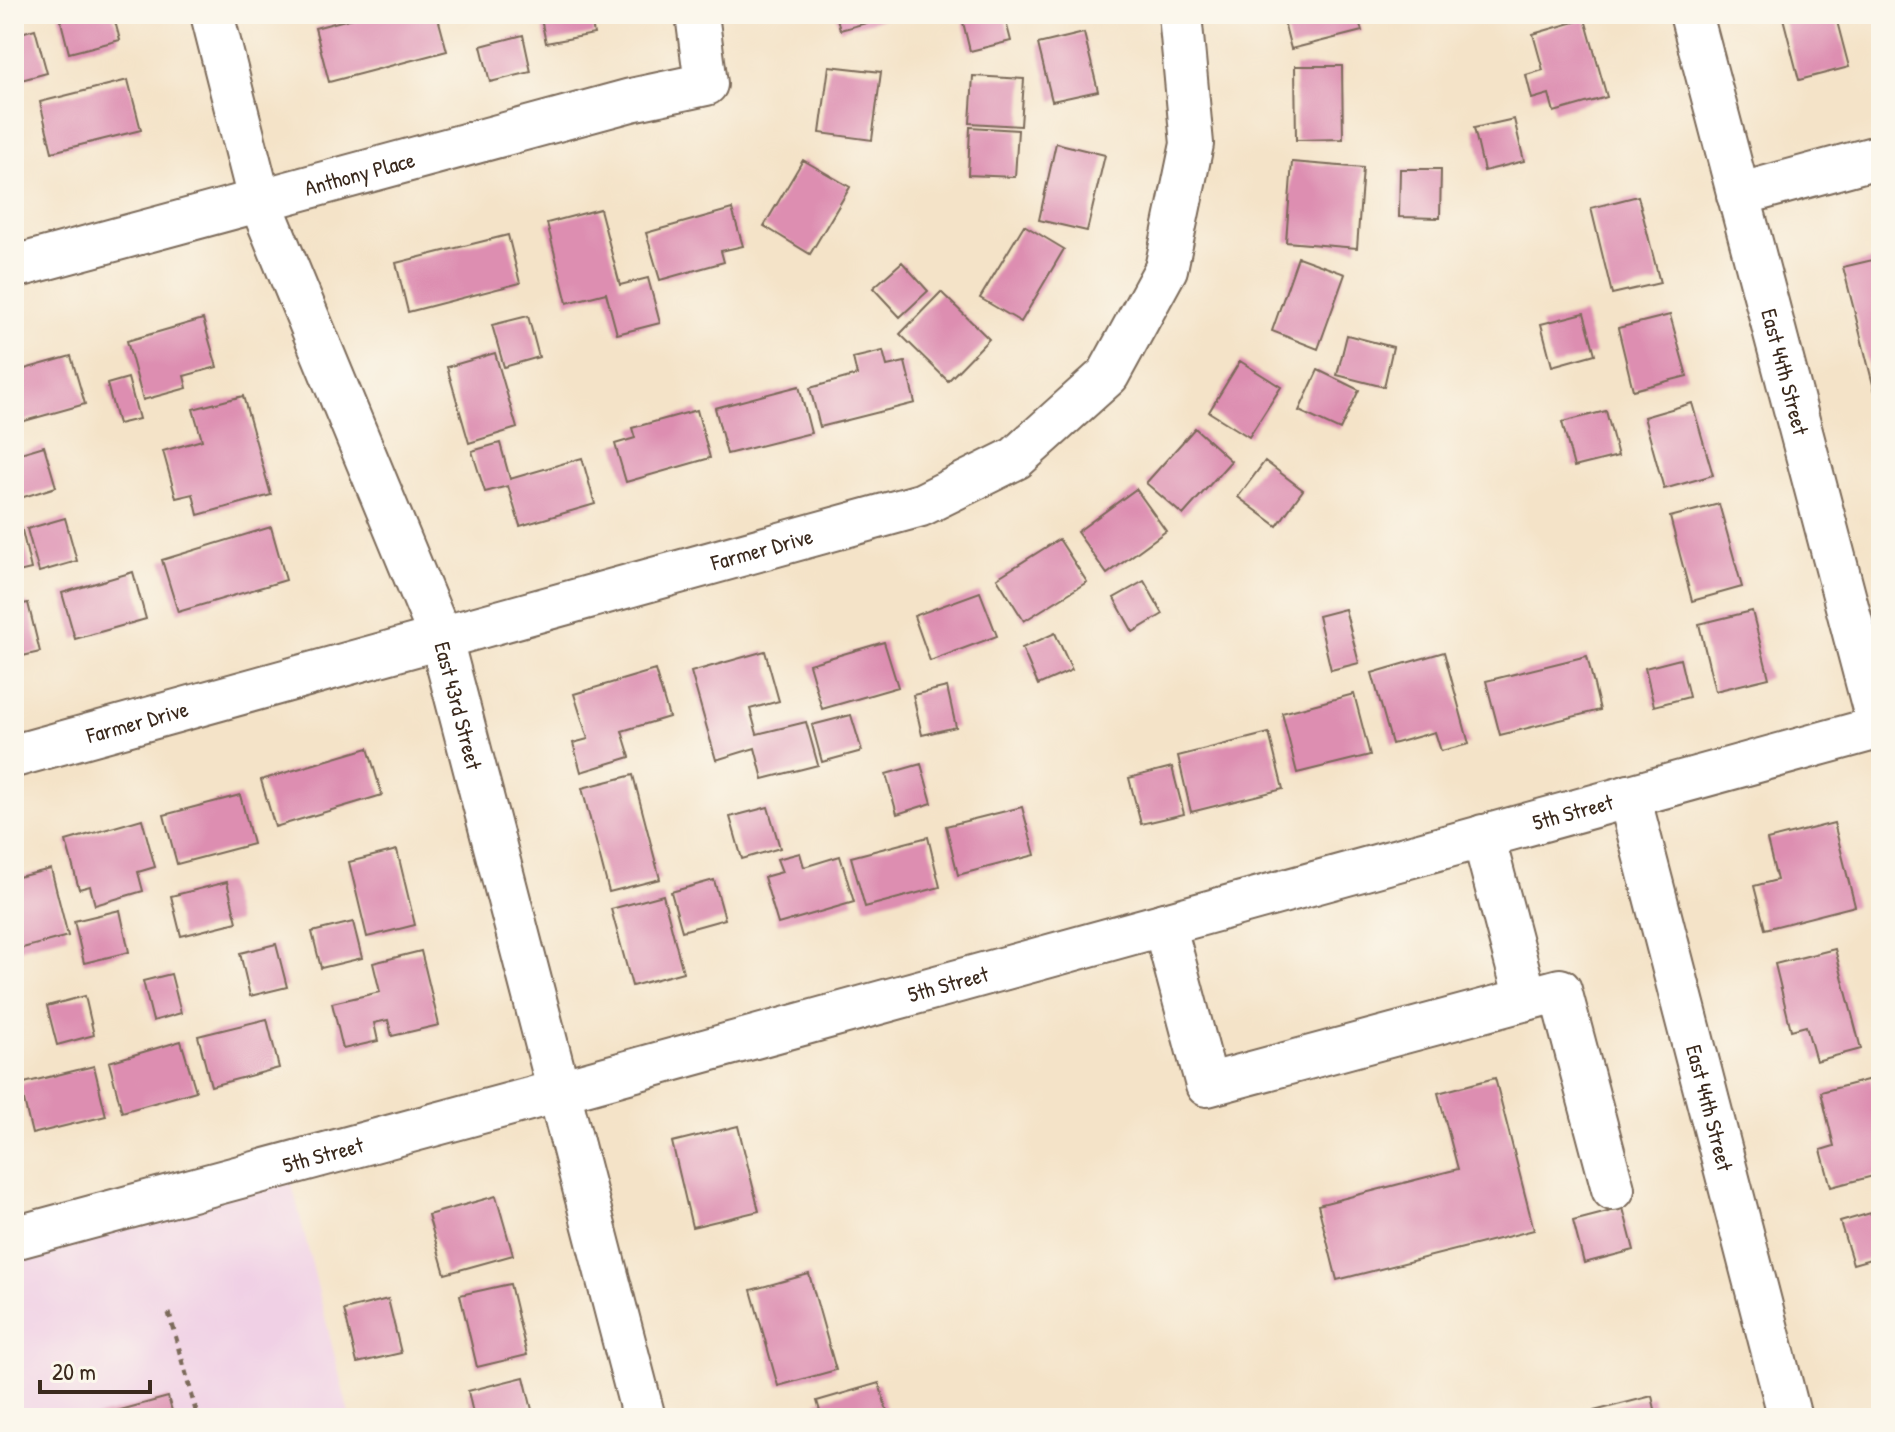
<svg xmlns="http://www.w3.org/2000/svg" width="1895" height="1432" viewBox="0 0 1895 1432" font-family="'Patrick Hand',sans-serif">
<rect width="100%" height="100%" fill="#fbf7ec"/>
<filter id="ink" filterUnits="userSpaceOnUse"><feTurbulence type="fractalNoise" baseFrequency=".0125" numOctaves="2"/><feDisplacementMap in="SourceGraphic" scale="16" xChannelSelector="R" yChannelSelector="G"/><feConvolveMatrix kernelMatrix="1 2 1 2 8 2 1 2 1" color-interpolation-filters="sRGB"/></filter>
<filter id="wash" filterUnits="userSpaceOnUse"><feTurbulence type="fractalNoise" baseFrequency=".006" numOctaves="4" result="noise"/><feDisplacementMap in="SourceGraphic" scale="32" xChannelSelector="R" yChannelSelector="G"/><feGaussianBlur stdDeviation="1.8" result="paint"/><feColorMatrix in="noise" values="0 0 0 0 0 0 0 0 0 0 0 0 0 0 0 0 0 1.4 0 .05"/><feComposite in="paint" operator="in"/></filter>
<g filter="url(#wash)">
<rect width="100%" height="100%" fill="#f4e3c8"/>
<path fill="#f0d0e5" d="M287,1164L350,1418H14V1238Z"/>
<g id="blocks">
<path fill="#dd8eb1" d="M59,14H113L120,40L69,53Z
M368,14H437L447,51L329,82L315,28Z
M540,14H590L594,34L546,43Z
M836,14H896V15L840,30Z
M961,14H1004L1011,41L970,51Z
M1282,14H1357L1362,31L1291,49Z
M1782,14H1835L1849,67L1799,80Z
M1585,19L1607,97L1554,112L1549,94L1532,99L1526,75L1543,70L1533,34Z
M35,29L47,73L14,82V35Z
M1084,33L1098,91L1052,101L1038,44Z
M523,35L531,72L490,82L481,46Z
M829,66L881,72L872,140L820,133Z
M1295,66H1342L1343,139L1296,140Z
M973,76L1024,79L1021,126L970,123Z
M128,80L141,130L52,152L40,102Z
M1514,119L1524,161L1484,171L1474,128Z
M970,127L1018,130L1015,177L968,175Z
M1056,143L1105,155L1087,231L1039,220Z
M803,160L850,187L810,254L764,226Z
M1292,162L1363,168L1357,248L1286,242Z
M1400,169H1441L1440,218L1399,217Z
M1638,196L1660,283L1612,294L1591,208Z
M600,209L620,285L648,278L660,323L617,334L606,293L567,303L547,223Z
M732,209L743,246L721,251L724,262L660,280L646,233Z
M1024,225L1064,249L1021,322L980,298Z
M508,235L520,283L408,312L396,263Z
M1298,257L1345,274L1318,349L1272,331Z
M1881,258V399L1877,400L1843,267Z
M902,262L928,291L900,317L873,288Z
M941,292L989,339L948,381L900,334Z
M1584,313L1595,354L1552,366L1541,324Z
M1670,315L1687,376L1633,390L1618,328Z
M528,316L539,357L504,367L492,325Z
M203,319L217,367L184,376L187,388L143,400L127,341Z
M1347,335L1393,347L1384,387L1337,375Z
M883,351L887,366L905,362L915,403L820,427L810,388L857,375L853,358Z
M495,353L517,428L469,443L447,367Z
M71,356L85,404L14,424V372Z
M1240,361L1281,387L1249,437L1209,412Z
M1318,370L1359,390L1340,430L1299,411Z
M128,378L139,419L118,424L107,384Z
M799,386L811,433L727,454L715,408Z
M243,396L271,495L198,515L193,494L176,498L163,451L202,440L193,409Z
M1692,403L1713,475L1664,489L1644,417Z
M697,410L710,458L626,482L615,444L635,438L632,428Z
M1606,411L1618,456L1574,467L1562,422Z
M1195,428L1231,461L1183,515L1146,483Z
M500,443L510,479L582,458L595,504L520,526L508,486L485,492L472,451Z
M44,446L56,487L14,500V455Z
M1265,461L1303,490L1277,526L1238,497Z
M1136,489L1166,531L1107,574L1077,532Z
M1719,504L1742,587L1692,601L1670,517Z
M65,518L77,561L39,572L27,529Z
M21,526L31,569L14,573V528Z
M271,527L286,580L178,612L162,560Z
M1059,539L1087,582L1024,621L997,578Z
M133,572L146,619L75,639L62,593Z
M1144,581L1163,614L1133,632L1114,598Z
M980,592L997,636L930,661L914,616Z
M28,603L40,652L14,658V606Z
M1345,609L1359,663L1331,670L1318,616Z
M1752,611L1769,678L1715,691L1699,624Z
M1055,633L1072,670L1038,685L1022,648Z
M884,642L898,687L822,709L809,664Z
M765,651L779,701L750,709L757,734L806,722L818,765L763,779L755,748L716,760L691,672Z
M1444,652L1469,744L1441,751L1435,732L1392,744L1372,673Z
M1587,656L1600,710L1500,735L1486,681Z
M1680,659L1689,697L1654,706L1645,668Z
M655,670L669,717L622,731L630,757L581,772L573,743L588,739L574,694Z
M947,687L956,727L922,735L913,695Z
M1354,694L1370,755L1297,773L1282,713Z
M851,715L862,751L822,762L812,725Z
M1269,733L1283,789L1191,812L1178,756Z
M368,748L382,795L275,827L261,780Z
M921,764L932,803L897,814L886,774Z
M1172,767L1184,814L1141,824L1129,778Z
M633,775L660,879L609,892L582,788Z
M240,795L253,844L177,864L164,815Z
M768,807L780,848L742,859L730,817Z
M1022,807L1035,855L958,875L946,826Z
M142,819L155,867L138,872L143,891L95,905L90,886L79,889L66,841Z
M1834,823L1855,906L1765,929L1754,886L1777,880L1767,840Z
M928,837L940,887L865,907L851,857Z
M397,850L415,925L367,937L349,862Z
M800,853L804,867L840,856L854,902L778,924L764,877L782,872L777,859Z
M51,869L68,936L15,950L14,878Z
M714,880L725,919L682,931L671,892Z
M227,882L237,922L181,936L171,896Z
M663,895L683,972L632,986L611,909Z
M120,910L129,952L84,963L74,921Z
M353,922L362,958L321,968L312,932Z
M276,944L287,987L250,996L240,953Z
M1835,949L1861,1049L1816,1061L1806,1026L1791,1030L1775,964Z
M421,951L439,1025L392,1036L388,1020L374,1023L378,1041L343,1049L332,1003L380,992L373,963Z
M171,974L181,1013L153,1021L143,981Z
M85,996L94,1035L57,1045L47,1006Z
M267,1019L279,1068L211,1086L198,1036Z
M181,1041L196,1091L122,1112L109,1062Z
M94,1066L106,1116L32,1134L20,1084Z
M1495,1078L1534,1230L1337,1280L1318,1205L1458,1169L1438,1093Z
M1871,1079L1881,1118V1174L1831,1187L1821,1150L1834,1146L1821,1092Z
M738,1126L759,1211L692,1227L672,1142Z
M496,1196L513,1255L445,1274L428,1215Z
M1623,1208L1634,1250L1584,1263L1573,1221Z
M1881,1210V1256L1853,1264L1840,1222Z
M809,1274L836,1370L778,1386L751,1290Z
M510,1284L527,1355L477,1367L460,1295Z
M388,1299L401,1353L357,1363L344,1310Z
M524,1377L534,1418H474L468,1391Z
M879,1383L889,1418H822L817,1401Z
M1652,1396L1657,1418H1596L1594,1411Z
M168,1397L174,1418H95V1417Z"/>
</g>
</g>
<g filter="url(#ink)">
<use href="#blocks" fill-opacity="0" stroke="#7c6b5a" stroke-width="2"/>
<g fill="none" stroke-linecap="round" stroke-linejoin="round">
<defs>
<g id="minor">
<path id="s1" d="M212,14L259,199L441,639L644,1418"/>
<path id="s2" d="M1691,14L1879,728"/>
<path d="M1738,195L1881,156"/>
<path id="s3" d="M14,267L631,100L706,84L697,14"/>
<path id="s4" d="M14,756L921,505L1016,458L1108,375L1166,269L1192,144L1180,14"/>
<path id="s5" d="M1629,796L1790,1418"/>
<path d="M1483,836L1526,999"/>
<path d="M1164,924L1207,1085L1560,990L1613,1189"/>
<path id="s6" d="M14,1238L559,1091L1881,727"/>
</g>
</defs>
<use href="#minor" stroke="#7c6b5a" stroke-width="46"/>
<path stroke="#7c6b5a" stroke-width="5" stroke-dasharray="6 6" stroke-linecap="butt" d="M169,1313L198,1418"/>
<use href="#minor" stroke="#fff" stroke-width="42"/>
</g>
</g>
<g text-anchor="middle" stroke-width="6" stroke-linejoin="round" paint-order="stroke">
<g font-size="22" fill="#3b2a1e" stroke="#fbf7ec">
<text dy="8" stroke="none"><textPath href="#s3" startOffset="358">Anthony Place</textPath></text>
<text dy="8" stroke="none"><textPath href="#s2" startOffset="370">East 44th Street</textPath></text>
<text dy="8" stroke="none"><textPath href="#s4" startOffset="776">Farmer Drive</textPath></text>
<text dy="8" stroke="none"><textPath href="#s1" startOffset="736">East 43rd Street</textPath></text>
<text dy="8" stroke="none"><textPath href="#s4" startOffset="128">Farmer Drive</textPath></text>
<text dy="8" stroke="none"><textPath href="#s6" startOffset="1616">5th Street</textPath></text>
<text dy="8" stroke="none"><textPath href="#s6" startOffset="968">5th Street</textPath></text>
<text dy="8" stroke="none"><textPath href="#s5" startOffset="322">East 44th Street</textPath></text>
<text dy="8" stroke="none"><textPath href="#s6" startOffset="320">5th Street</textPath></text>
</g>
</g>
<rect width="1895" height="1432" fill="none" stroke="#fbf7ec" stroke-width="48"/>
<path d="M40 1380v12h110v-12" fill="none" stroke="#3b2a1e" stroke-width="4"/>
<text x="52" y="1380" font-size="24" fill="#3b2a1e" stroke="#fbf7ec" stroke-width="6" paint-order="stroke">20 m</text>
</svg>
